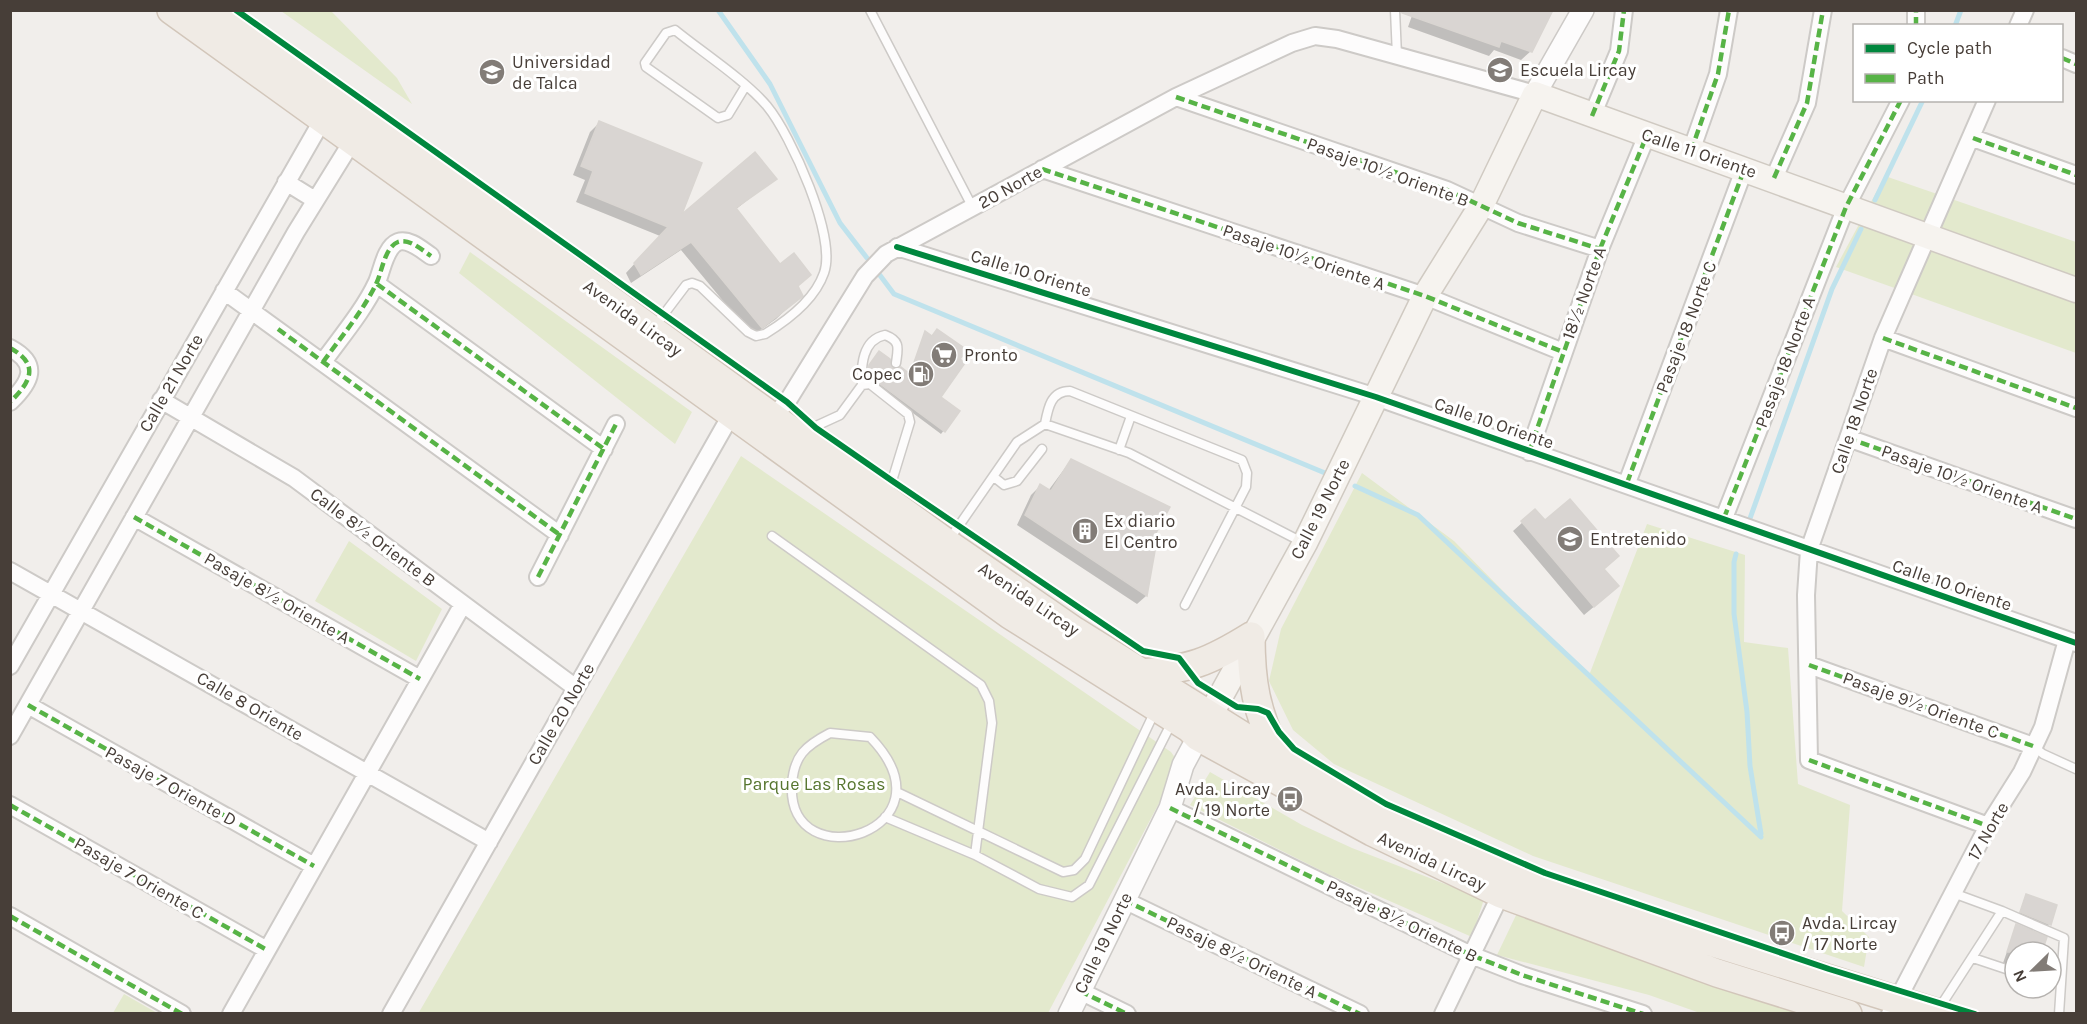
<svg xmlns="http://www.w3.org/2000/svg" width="2087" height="1024" viewBox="0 0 2087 1024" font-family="Karla,sans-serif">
<rect width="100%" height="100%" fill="#f1eeeb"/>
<path fill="#e3e9cd" d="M281,11H331L397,78L412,104Z
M1885,176L2076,242V353L1836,267Z
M470,252L692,412L675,444L459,273Z
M741,456L1171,752L1178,762L1176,771L1048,1013L418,1014Z
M1362,473L1454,541L1588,678L1647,524L1745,555L1744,642L1788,648L1798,784L1850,805L1842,911L1869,937L1864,967L1533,856L1334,764L1293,730L1269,681L1281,629Z
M349,541L442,609L416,661L315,601Z
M1210,772L1302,825L1352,848L1484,899L1472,937L1330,875L1190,805Z
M1518,911L1806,1013H1700L1649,995L1497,955Z
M124,994L157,1013H113Z"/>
<path fill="#0003" d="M1414,10L1531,51L1521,60L1494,50L1489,56L1408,27Z
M599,123L678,219L775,178L735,210L802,294L776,319L752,336L681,250L631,283L626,273L660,236L576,202L585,180L573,175L590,132Z
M925,333L939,397L958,412L941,434L866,378L867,369L877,356L891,370L909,375Z
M1071,460L1146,548L1153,552L1146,596L1137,604L1017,525L1031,495L1040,486L1048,491Z
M1535,511L1608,595L1584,615L1513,531Z
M2026,896L2056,906L2048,926L2019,914Z
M2016,926L2040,952H2015V968L2003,963Z"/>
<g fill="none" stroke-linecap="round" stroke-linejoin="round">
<path stroke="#bfe2ec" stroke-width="5" d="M718,10L770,84L840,223L867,258
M1955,26L1961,10
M1875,200L1923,100
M879,274L894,294L1325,473
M1355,486L1418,515L1761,837
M1748,524L1832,289L1861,229
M1736,554L1734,562V614L1747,712L1750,766L1761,834"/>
</g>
<path fill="#d9d5d2" stroke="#d9d5d1" stroke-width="1.5" d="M1401,10H1553L1532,52L1501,41L1499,47L1402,13Z
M599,121L702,163L682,214L755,152L777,179L736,208L780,264L794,253L811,275L798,286L803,296L762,328L691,242L641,275L634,263L668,227L585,193L593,171L581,166Z
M937,329L967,350L960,359L965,363L941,397L960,411L945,432L868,375L869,365L879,351L890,359L893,368L901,367L910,374L925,331L932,336Z
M1071,459L1170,507L1148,548L1155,551L1147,596L1025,515L1040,484L1051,491Z
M1570,499L1619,556L1604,569L1619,586L1594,607L1521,521L1535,509L1545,520Z
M2026,894L2057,905L2051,925L2020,912Z
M2016,924L2047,937L2042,952H2007Z"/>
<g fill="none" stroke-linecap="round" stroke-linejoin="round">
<defs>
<path id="service" d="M870,10L973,208
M1395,10L1397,56
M655,326L686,285L692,283L700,286L748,332L756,336L765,334C788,320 815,299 824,273C837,237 791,135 767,106C745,80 702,52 675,30L666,33L645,63L646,67L718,118L728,115L745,87
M862,385C861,366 862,340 885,335C901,341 898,348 896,363
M1045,424L1129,453L1304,543
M803,432L840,415L862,385L870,384L908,414L910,422L888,494
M1119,450L1131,416
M994,477L1004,485L1017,481L1042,449
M772,536L981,685L989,701L992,723L975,855
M949,540L1017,442L1045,424C1048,408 1051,391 1070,391L1242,460L1247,473L1246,487L1185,605
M830,733L870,737C961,831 786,882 792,784C794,756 805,746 830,733Z
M2033,746L2043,754L2076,769
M897,792L1063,872L1074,870L1085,859L1155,711
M885,817L975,855L1039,889L1072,897L1089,885L1172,722
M1953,893L2002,911
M1973,958L2015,972
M1938,1010L2002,911L2064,938L2059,1014"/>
<path id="minor" d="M1916,26V10
M2018,26L2025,10
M2062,58L2076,64
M1176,97L1447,190L1518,223L1600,249
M1987,100L1883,338L1809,550L1806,595L1809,760L1988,826
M1592,116L1619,51L1624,10
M1973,138L2076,175
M1691,151L1718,74L1729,10
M1042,169L1425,296L1563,352
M1774,178L1807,103L1823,10
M286,182L315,200
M897,247L1376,397L2076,643
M377,284L604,449
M224,291L560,535
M1883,338L2076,408
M10,348C40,364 31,382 10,402
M323,362C341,337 364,310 377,282C382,271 385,247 398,242C409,238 422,250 431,256
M161,400L294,478L576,688
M771,417L787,402L865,276L886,254L1176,97L1292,43L1315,36L1337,39L1535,94
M1848,438L2076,519
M1529,452L1600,249L1647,135
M1627,483L1744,170
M134,517L420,679
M1724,518L1846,207L1901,100
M10,571L489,842
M538,577L616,424
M1809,665L2033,746
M10,666L327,112
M28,705L314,866
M10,736L296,232L353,140
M10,805L267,950
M1170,808L1471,955L1522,975L1643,1014
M1124,900L1360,1014
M10,916L182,1014
M1080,991L1127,1014
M231,1014L463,604
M391,1014L731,415
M1443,1014L1501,894
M1890,1014L1988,826L2022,772L2043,727L2067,640"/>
<path id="tertiary" d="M1535,94L1583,10
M1069,1014L1170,808L1183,765L1198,737"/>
<path id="secondary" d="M1201,732L1305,543L1425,296L1481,206L1535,94L2076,290"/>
<path id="primary" d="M171,10L1010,615L1189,728L1198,737L1372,832L1501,894L1717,973L1848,1014
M210,10L947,543L1075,631L1248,739L1388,818L1510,872L1714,943L1942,1014
M1251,636C1251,682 1256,711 1277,754
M1140,673C1191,669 1209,662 1251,636"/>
</defs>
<use href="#service" stroke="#cdcac7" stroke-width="11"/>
<use href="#minor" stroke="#cdcac7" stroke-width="20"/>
<use href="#tertiary" stroke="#cdcac7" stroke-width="24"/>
<use href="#secondary" stroke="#d0cac2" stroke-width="27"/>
<use href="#primary" stroke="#d2c6ba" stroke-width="30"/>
<use href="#service" stroke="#fdfcfc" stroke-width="8"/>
<use href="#minor" stroke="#fdfcfc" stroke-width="16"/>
<use href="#tertiary" stroke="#fdfcfc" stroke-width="21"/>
<use href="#secondary" stroke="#f6f3ef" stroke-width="24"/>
<use href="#primary" stroke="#f0ebe5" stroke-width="27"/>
<path stroke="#57b346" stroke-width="4.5" stroke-dasharray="9 4.5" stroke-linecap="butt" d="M1916,26V10
M2062,58L2076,64
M1176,97L1447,190L1518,223L1600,249
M1592,116L1619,51L1624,10
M1973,138L2076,175
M1691,151L1718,74L1729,10
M1042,169L1425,296L1563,352
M1774,178L1807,103L1823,10
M377,284L604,449
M278,329L560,535
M1883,338L2076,408
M10,348C40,364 31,382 10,402
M323,362C341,337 364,310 377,282C382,271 385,247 398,242C409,238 422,250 431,256
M1848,438L2076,519
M1529,452L1600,249L1647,135
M1627,483L1744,170
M134,517L420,679
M1724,518L1846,207L1901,100
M538,577L616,424
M1809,665L2033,746
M28,705L314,866
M1809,760L1988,826
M10,805L267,950
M1170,808L1471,955L1522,975L1643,1014
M1124,900L1360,1014
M10,916L182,1014
M1080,991L1127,1014"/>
<defs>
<path id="cycleway" d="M236,10L787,402L816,428L891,480L1143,651L1179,658L1198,683L1237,707L1258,709L1268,713L1279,732L1294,749L1386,804L1545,873L1829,969L1975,1014
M897,247L1376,397L2076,643"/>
</defs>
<use href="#cycleway" stroke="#fff" stroke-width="10"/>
<use href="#cycleway" stroke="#00873e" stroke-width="6"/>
</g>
<defs>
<symbol id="school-disc" viewBox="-11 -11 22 22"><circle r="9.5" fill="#827c77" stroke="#fff"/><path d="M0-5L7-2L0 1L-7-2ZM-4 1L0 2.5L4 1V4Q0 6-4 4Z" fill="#fff"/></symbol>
<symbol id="university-disc" viewBox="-11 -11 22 22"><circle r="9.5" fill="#827c77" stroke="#fff"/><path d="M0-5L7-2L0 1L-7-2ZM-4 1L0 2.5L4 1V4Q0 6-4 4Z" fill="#fff"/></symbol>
<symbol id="supermarket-disc" viewBox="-11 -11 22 22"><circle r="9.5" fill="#827c77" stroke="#fff"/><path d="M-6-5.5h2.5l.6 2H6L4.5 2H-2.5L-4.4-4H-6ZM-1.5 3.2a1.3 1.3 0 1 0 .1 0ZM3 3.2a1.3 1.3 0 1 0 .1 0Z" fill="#fff"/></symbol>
<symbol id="fuel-disc" viewBox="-11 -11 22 22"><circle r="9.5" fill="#827c77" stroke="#fff"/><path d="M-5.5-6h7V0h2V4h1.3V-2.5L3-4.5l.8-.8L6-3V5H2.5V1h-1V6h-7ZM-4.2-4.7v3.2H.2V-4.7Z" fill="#fff"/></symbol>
<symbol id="building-disc" viewBox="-11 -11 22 22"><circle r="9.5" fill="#827c77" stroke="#fff"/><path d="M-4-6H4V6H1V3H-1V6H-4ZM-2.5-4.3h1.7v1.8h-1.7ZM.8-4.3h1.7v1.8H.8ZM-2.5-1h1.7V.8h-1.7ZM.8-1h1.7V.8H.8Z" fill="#fff"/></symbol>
<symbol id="bus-disc" viewBox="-11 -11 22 22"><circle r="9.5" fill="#827c77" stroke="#fff"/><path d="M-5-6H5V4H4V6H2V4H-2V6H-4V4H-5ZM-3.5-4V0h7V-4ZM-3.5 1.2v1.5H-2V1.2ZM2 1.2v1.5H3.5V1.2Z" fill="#fff"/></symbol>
</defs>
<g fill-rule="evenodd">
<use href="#school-disc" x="1485" y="55" width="30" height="30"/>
<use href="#university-disc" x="477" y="57" width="30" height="30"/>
<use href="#supermarket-disc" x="929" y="340" width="30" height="30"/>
<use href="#fuel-disc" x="906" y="359" width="30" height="30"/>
<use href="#building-disc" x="1070" y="516" width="30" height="30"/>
<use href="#school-disc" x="1555" y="524" width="30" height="30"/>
<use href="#bus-disc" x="1275" y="784" width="30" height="30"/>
<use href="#bus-disc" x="1767" y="918" width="30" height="30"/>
</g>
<g text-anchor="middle" stroke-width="6" stroke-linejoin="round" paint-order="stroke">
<g font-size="18" fill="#473e38" stroke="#fff" text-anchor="start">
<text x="512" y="68">Universidad<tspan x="512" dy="21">de Talca</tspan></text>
<text x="1520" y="76">Escuela Lircay</text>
<text x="964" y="361">Pronto</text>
<text x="902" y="380" text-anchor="end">Copec</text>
<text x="1104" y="527">Ex diario<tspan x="1104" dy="21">El Centro</tspan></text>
<text x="1590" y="545">Entretenido</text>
<text x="1270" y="795" text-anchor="end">Avda. Lircay<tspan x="1270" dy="21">/ 19 Norte</tspan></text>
<text x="1802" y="929">Avda. Lircay<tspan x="1802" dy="21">/ 17 Norte</tspan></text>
</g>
<g font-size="18" fill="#473e38" stroke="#fff">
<text transform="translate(1699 153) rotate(19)" y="6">Calle 11 Oriente</text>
<text transform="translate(1388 172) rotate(20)" y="6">Pasaje 10½ Oriente B</text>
<text transform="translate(1010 187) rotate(-29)" y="6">20 Norte</text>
<text transform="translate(1304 257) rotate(19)" y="6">Pasaje 10½ Oriente A</text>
<text transform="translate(1031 273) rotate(17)" y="6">Calle 10 Oriente</text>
<text transform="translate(1584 293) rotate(-70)" y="6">18½ Norte A</text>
<text transform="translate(633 318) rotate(36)" y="6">Avenida Lircay</text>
<text transform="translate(1686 327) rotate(-69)" y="6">Pasaje 18 Norte C</text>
<text transform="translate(1785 362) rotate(-69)" y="6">Pasaje 18 Norte A</text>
<text transform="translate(171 383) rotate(-60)" y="6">Calle 21 Norte</text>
<text transform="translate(1854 421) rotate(-71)" y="6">Calle 18 Norte</text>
<text transform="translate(1494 423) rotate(19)" y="6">Calle 10 Oriente</text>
<text transform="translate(1962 479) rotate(20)" y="6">Pasaje 10½ Oriente A</text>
<text transform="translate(1320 509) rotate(-63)" y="6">Calle 19 Norte</text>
<text transform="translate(373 537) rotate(37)" y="6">Calle 8½ Oriente B</text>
<text transform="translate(1952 585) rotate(19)" y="6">Calle 10 Oriente</text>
<text transform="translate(277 598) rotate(30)" y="6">Pasaje 8½ Oriente A</text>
<text transform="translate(1029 599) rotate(34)" y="6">Avenida Lircay</text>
<text transform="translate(1921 705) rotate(20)" y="6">Pasaje 9½ Oriente C</text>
<text transform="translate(250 706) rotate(30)" y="6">Calle 8 Oriente</text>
<text transform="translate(561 714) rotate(-60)" y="6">Calle 20 Norte</text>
<text transform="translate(171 786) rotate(29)" y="6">Pasaje 7 Oriente D</text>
<text transform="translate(1988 831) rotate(-60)" y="6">17 Norte</text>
<text transform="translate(1432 861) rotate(25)" y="6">Avenida Lircay</text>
<text transform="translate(139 878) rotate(30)" y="6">Pasaje 7 Oriente C</text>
<text transform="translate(1402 921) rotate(26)" y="6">Pasaje 8½ Oriente B</text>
<text transform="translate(1103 943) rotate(-64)" y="6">Calle 19 Norte</text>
<text transform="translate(1242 957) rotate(26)" y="6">Pasaje 8½ Oriente A</text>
</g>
<g font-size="18" fill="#56752e" stroke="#fff">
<text x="814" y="790">Parque Las Rosas</text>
</g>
</g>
<rect width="2087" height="1024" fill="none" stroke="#473e38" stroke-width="24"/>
<rect x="1853" y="24" width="210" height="78" fill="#ffffff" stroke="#b5b2af" stroke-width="1.5"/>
<rect x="1865" y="44" width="30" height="9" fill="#00873e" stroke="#b5b2af" stroke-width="1.5"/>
<text x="1907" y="54" font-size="18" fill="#473e38">Cycle path</text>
<rect x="1865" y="74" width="30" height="9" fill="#57b346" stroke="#b5b2af" stroke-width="1.5"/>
<text x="1907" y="84" font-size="18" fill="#473e38">Path</text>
<g transform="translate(2033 970) rotate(246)"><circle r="28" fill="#ffffff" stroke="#b5b2af" stroke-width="1.5"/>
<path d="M0-4.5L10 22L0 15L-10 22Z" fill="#827c77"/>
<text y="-9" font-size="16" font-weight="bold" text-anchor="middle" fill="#473e38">N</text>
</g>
</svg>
